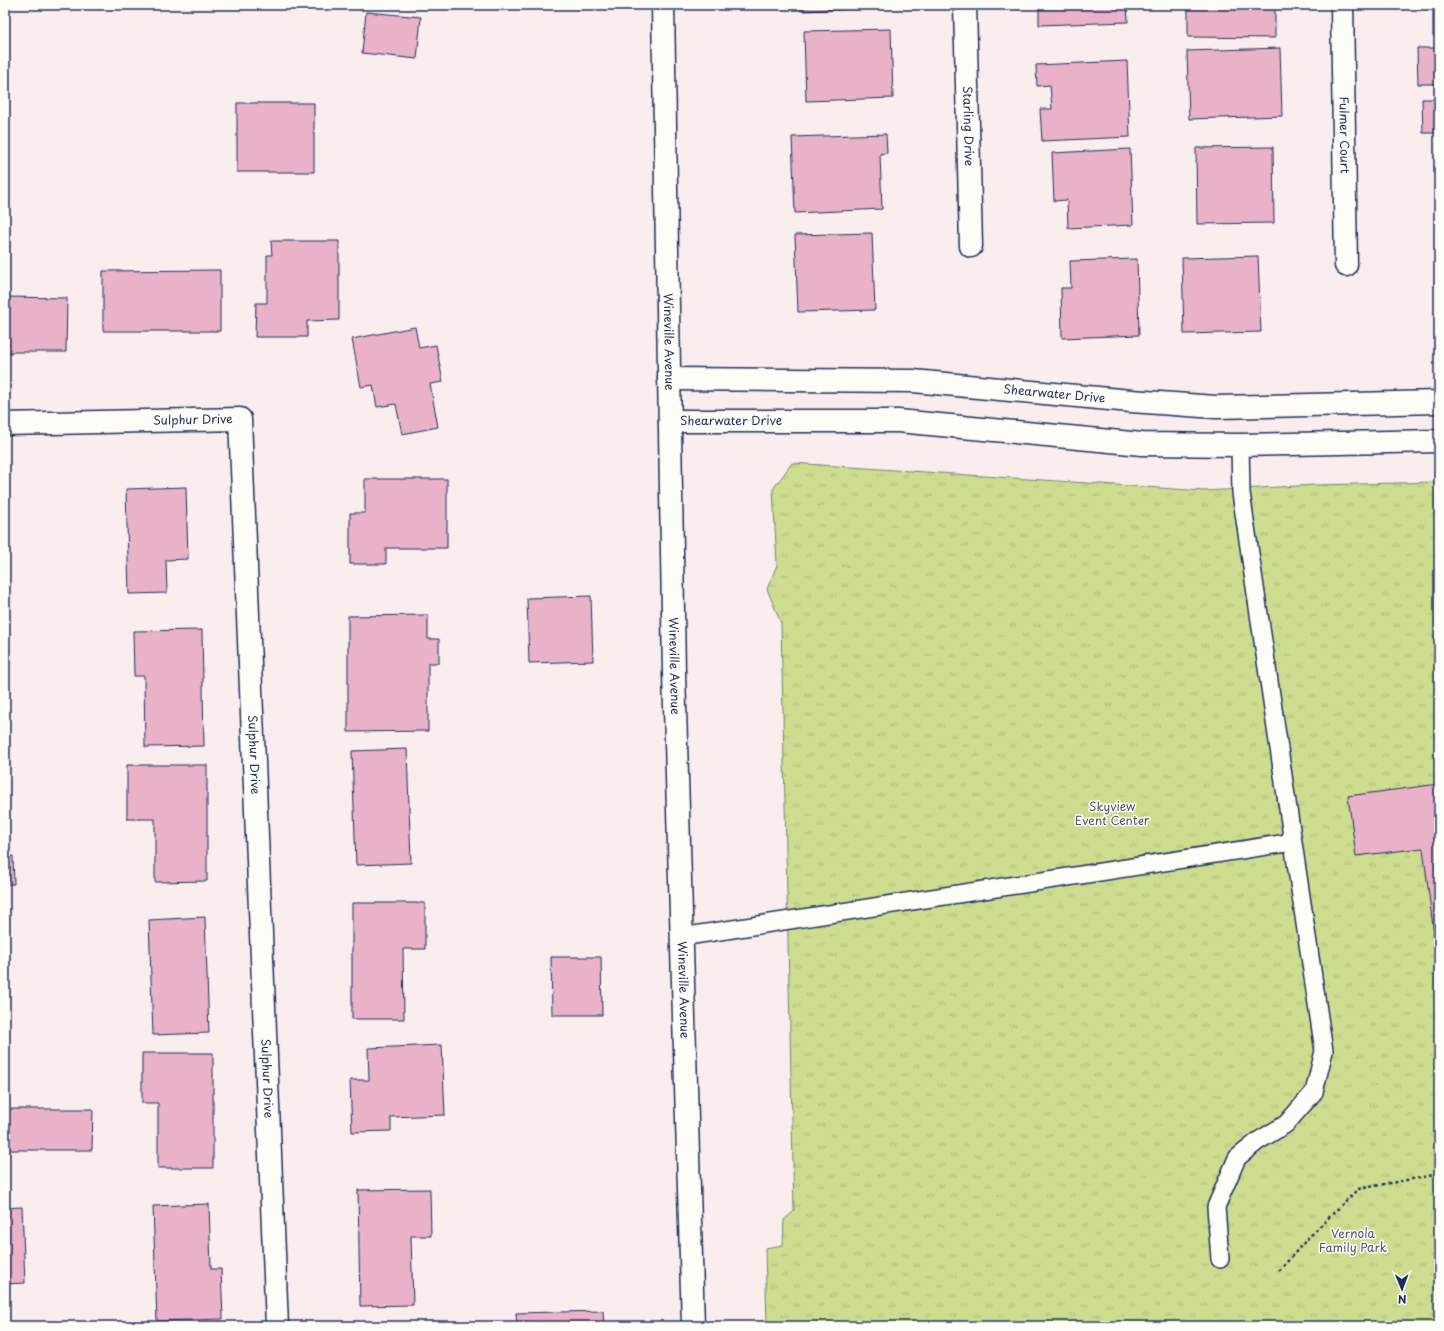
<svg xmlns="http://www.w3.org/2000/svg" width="1444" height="1331" viewBox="0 0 1444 1331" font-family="'Playpen Sans',sans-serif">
<defs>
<pattern id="park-tufts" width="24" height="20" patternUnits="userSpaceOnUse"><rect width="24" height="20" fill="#cddc8f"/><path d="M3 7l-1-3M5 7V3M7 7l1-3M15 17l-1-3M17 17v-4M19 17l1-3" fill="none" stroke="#afbd7e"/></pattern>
</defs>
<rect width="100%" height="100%" fill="#f9eded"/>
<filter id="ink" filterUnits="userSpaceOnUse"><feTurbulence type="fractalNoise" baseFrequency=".025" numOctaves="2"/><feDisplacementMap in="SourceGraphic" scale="8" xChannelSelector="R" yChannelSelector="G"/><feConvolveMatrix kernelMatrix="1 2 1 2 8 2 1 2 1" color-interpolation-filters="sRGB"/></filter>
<g filter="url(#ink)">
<path fill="url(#park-tufts)" stroke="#748676" d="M792,463L1204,491L1316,485L1439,482V1326H767L765,1248L783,1245L784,1220L794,1211L781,623L767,589L777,565L773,489Z"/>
<path fill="#eab2c7" stroke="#1b2f5e" d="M800,5H887V8L801,11Z
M1039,5H1127L1128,22L1039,25Z
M1188,5H1275V38L1188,37Z
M1418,5H1439V36H1433V9H1418Z
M366,12L421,17L417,59L362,53Z
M891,29L893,98L806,101L804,31Z
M1280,48L1282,116L1189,119L1187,51Z
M1417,48H1439V84H1418Z
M1127,61L1130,137L1042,141L1040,109H1052L1050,85L1037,86L1036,65Z
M1422,99H1439V133H1423Z
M237,103H314V172H237Z
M886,134L887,153L880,154L882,209L795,213L792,137Z
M1437,144H1439V205Z
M1273,147L1274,223L1197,224L1196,148Z
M1130,149L1133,225L1068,228L1067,200L1054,201L1052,153Z
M872,233L875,310L798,312L795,235Z
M271,241H339V320L307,321V337H255L256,303H267V255H272Z
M1258,256L1261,332L1184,334L1182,258Z
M1137,259L1139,335L1062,338L1061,288H1071L1070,261Z
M220,270V331H103V271Z
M5,297L67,298L66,352H5Z
M415,327L419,348L436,345L443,382L430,384L438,427L402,434L396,404L377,407L373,385L361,387L352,339Z
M365,479H447V548H386V564H350V513H365Z
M186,487L188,559L166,560L167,593L129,594L126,489Z
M591,596L593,661L529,663L527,598Z
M428,615V639H439V663H428V731L348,732V616Z
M202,630L204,746L145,747L144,676H134L133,631Z
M407,749L411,863L356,865L352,751Z
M127,765H207V881L155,882V819H127Z
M1439,784V974L1423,848L1356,856L1348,796Z
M13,856L14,884H5V857Z
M352,903H425V949H403L404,1019H352Z
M205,917L209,1033L153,1035L149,920Z
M551,957H601L602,1015H552Z
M442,1045L445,1115L391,1117V1131L352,1132L350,1080H369L368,1048Z
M142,1053H213V1168H158V1103H142Z
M6,1109H93L92,1150H6Z
M430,1189L431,1236H411L413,1305L360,1306L358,1190Z
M209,1204L211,1269H221L223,1319L157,1321L153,1206Z
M22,1207L25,1283L5,1284V1208Z
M603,1311L604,1326H517L516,1313Z
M358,1324H422V1326H358Z"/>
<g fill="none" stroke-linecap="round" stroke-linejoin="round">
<defs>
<path id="service" d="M681,937L1293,842
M1220,1259L1216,1207L1237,1158L1258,1141L1286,1124L1314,1092L1324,1051L1241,493L1240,445"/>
<g id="minor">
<path id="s1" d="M965,5L971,246"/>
<path id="s2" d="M1342,5L1346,265"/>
<path id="s3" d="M5,424L240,419L277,1326"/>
</g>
<g id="tertiary">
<path id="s4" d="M669,379L913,381L1131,401L1216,407L1439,402"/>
<path id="s5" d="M670,421H898L1142,444L1240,445L1439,441"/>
</g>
<g id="secondary">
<path id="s6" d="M663,5L674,673L693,1326"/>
</g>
</defs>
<use href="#service" stroke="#1b2f5e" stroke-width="20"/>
<use href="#minor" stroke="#1b2f5e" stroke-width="25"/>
<use href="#tertiary" stroke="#1b2f5e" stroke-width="25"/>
<use href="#secondary" stroke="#1b2f5e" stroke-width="25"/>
<path stroke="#1b2f5e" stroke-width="2.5" stroke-dasharray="3 3" stroke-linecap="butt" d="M1279,1271L1308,1238L1358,1189L1439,1174"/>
<use href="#service" stroke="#fdfcf7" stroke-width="17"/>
<use href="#minor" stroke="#fdfcf7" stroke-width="22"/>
<use href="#tertiary" stroke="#fdfcf7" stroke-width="22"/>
<use href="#secondary" stroke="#fdfcf7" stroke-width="22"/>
</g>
</g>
<g text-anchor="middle" stroke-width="3" stroke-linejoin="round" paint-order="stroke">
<g font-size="12" fill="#1b2f5e" stroke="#fdfcf7">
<text dy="4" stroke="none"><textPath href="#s1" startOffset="121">Starling Drive</textPath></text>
<text dy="4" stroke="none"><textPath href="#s2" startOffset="130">Fulmer Court</textPath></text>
<text dy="4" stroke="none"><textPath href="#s6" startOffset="337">Wineville Avenue</textPath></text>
<text dy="4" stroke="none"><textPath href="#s4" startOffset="386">Shearwater Drive</textPath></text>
<text dy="4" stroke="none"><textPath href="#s3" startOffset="188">Sulphur Drive</textPath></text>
<text dy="4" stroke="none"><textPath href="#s5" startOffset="61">Shearwater Drive</textPath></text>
<text dy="4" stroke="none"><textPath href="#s6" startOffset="661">Wineville Avenue</textPath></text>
<text dy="4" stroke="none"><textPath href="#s3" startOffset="571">Sulphur Drive</textPath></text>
<text dy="4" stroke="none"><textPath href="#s6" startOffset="985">Wineville Avenue</textPath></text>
<text dy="4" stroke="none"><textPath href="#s3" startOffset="895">Sulphur Drive</textPath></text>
</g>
<g font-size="12" fill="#485a6a" stroke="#fdfcf7">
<text x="1112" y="811">Skyview<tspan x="1112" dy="14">Event Center</tspan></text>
<text x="1353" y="1238">Vernola<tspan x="1353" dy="14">Family Park</tspan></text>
</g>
</g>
<rect width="1444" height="1331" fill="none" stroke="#fdfcf7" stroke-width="20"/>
<rect x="10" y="10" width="1424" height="1311" fill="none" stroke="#1b2f5e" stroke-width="1.5" filter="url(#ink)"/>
<g transform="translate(1402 1289) rotate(179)" stroke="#fdfcf7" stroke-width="3" paint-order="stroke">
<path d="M0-3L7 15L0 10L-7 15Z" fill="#1b2f5e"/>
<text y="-6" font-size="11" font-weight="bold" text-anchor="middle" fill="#1b2f5e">N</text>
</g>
</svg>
